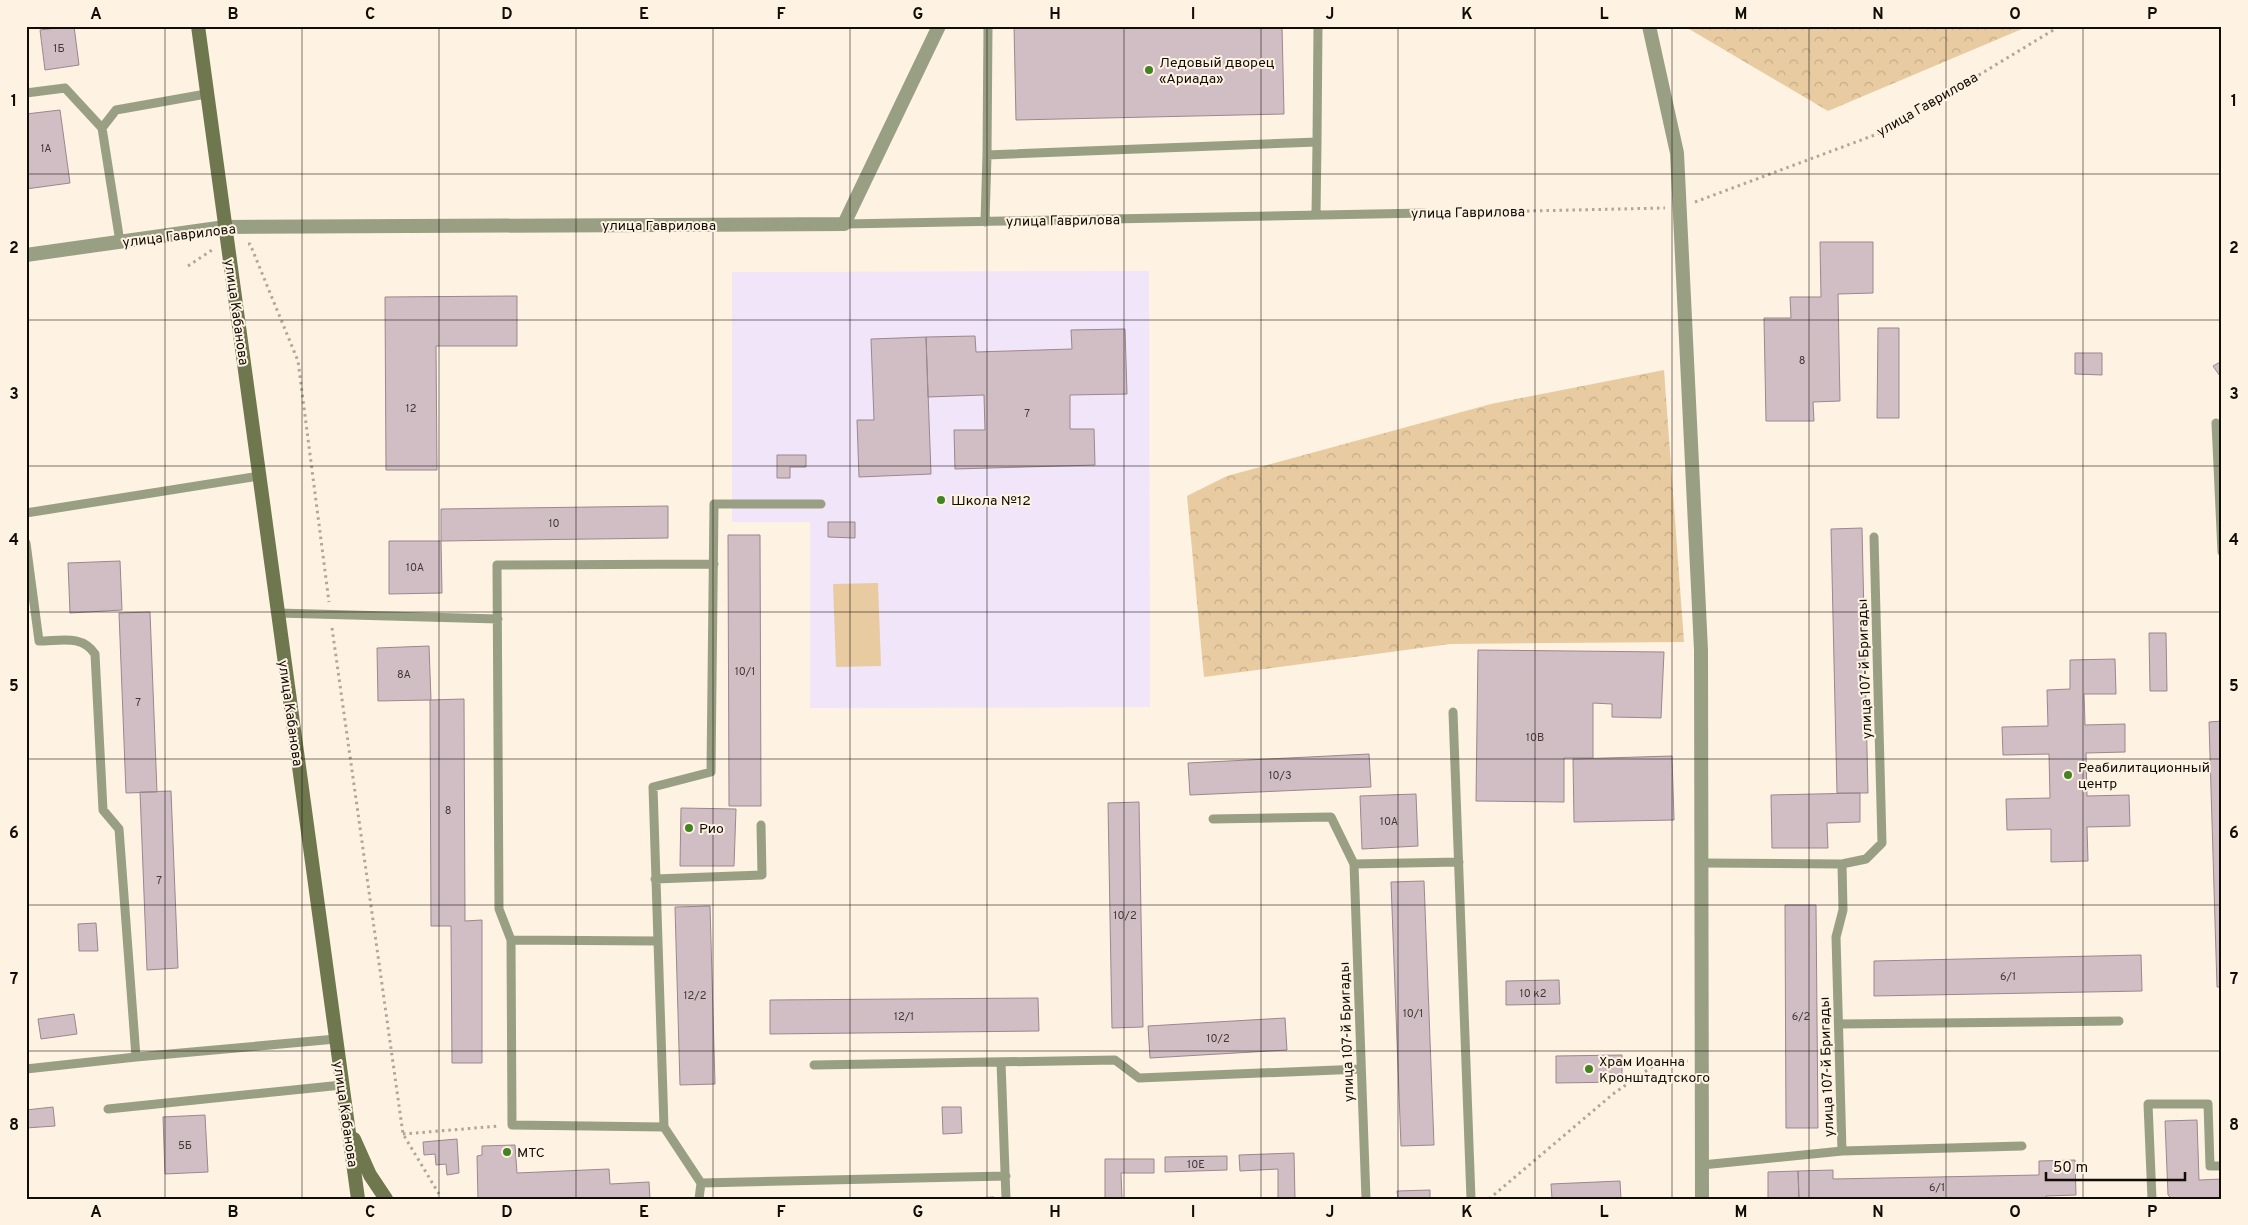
<svg xmlns="http://www.w3.org/2000/svg" width="2248" height="1225" viewBox="0 0 2248 1225" font-family="Overpass,sans-serif">
<defs>
<pattern id="forest-crowns" width="20" height="18" patternUnits="userSpaceOnUse" patternTransform="scale(1.25)"><rect width="20" height="18" fill="#e8cba0"/><path d="M2 6a3 3 0 1 1 6 0M12 15a3 3 0 1 1 6 0" fill="none" stroke="#c6ad88"/></pattern>
</defs>
<rect width="100%" height="100%" fill="#fef2e2"/>
<path fill="#f1e5f9" d="M1149,271L1150,707L810,708V522H732V272Z"/>
<path fill="#e8cba0" d="M878,583L881,666L836,667L833,584Z"/>
<path fill="url(#forest-crowns)" d="M1684,26H2029L1828,111Z
M1664,370L1684,642L1450,644L1204,677L1187,496L1227,476L1491,404Z"/>
<path fill="#d1bdc4" stroke="#9b878e" d="M74,26L79,65L45,70L40,30Z
M1014,26H1282L1284,114L1016,120Z
M60,110L70,183L26,189V114Z
M1820,242H1873V293L1838,294L1840,401L1813,402L1814,421H1766L1764,318H1791L1790,297H1821Z
M517,296V346H436L437,470H386L385,297Z
M1878,328H1899V418H1877Z
M1125,329L1127,394L1070,395V429H1094L1095,465L955,469L954,430H985L984,395L928,397L926,337L975,336L976,352L1072,349L1071,330Z
M926,337L931,474L859,477L857,420H874L871,339Z
M2075,353H2102V375L2075,374Z
M2222,361V379L2213,366Z
M777,455H806V467H790V478H777Z
M668,506V538L441,541V509Z
M828,522H855V538L828,537Z
M1862,528L1868,793H1837L1831,529Z
M728,535H760L761,806H729Z
M389,541H441L442,593L389,594Z
M120,561L122,610L70,613L68,563Z
M150,612L157,792L126,793L119,613Z
M2149,633H2166L2167,691H2150Z
M429,646L431,700L378,701L377,648Z
M1478,650L1664,652L1661,718L1612,717V704L1593,703V758H1564V802L1476,801Z
M2115,659L2116,694H2084L2085,725L2125,724V752L2086,753L2087,796L2129,795L2130,826L2087,827L2088,861L2051,862V829L2007,830L2006,799L2050,798L2049,754L2003,755L2002,727L2048,726L2047,690L2070,689V660Z
M464,699L465,921L482,920V1063H452L451,926H431L430,700Z
M2222,721V987H2217L2209,722Z
M1369,754L1371,787L1190,795L1188,763Z
M1672,756L1674,820L1574,822L1573,759Z
M171,791L178,968L147,970L140,792Z
M1860,793V822L1827,823L1828,848H1772L1771,795Z
M1416,794L1418,846L1362,849L1360,796Z
M1139,802L1143,1027L1112,1028L1108,803Z
M681,808L736,809L734,866H680Z
M1424,881L1434,1145L1401,1146L1391,882Z
M1785,905H1816L1818,1128H1786Z
M710,906L715,1084L680,1085L675,907Z
M96,923L98,951H79L78,924Z
M2141,955L2142,991L1874,996V961Z
M1559,980L1560,1004L1506,1005V981Z
M1038,998L1039,1031L770,1034V1000Z
M74,1014L77,1034L41,1039L38,1019Z
M1285,1018L1287,1050L1150,1058L1148,1026Z
M1622,1055V1082L1556,1083V1056Z
M53,1107L55,1126L26,1128V1110Z
M942,1107H961L962,1133L943,1134Z
M205,1115L208,1172L165,1174L163,1117Z
M2197,1120L2199,1180L2222,1179V1199H2172L2168,1195L2165,1121Z
M457,1139L459,1173L447,1175L446,1164L436,1165L435,1154L424,1155L423,1142Z
M515,1145L517,1173L609,1169L610,1184L649,1182L650,1199H478L477,1156L482,1155V1146Z
M1294,1153L1295,1199H1278V1169L1240,1171L1239,1155Z
M1227,1156V1170L1165,1172V1157Z
M1105,1159H1154V1173H1121L1122,1199H1105Z
M2075,1160L2076,1195L2046,1196V1199H1799L1798,1171L1833,1170V1179L2039,1175V1161Z
M1798,1171L1799,1199H1768V1172Z
M1620,1181L1621,1199H1552L1551,1184Z
M1430,1190V1199H1398L1397,1191Z
M994,1197V1199H955Z"/>
<g fill="none" stroke-linecap="round" stroke-linejoin="round">
<path stroke="#b0a79a" stroke-width="3" stroke-dasharray="2.5 4" stroke-linecap="butt" d="M1695,202L1888,130L2060,26
M1436,213L1665,208
M248,244H250L298,361L329,602
M188,266L212,250
M332,628L403,1134L442,1199
M403,1134L499,1126
M1489,1199L1613,1094L1659,1062L1688,1061"/>
<path stroke="#999f83" stroke-width="9" d="M26,93L65,88L102,128
M1317,142L1318,26
M987,155L988,26
M985,222L987,155L1317,142L1316,215
M844,224L1424,213
M120,242L102,128L116,110L206,94
M2216,423L2222,552
M26,513L259,476
M26,543L39,641C60,641 82,634 95,654L103,810L119,829L136,1057L336,1039
M278,613L498,619
M1453,712L1471,1199
M1213,819L1331,817L1354,864
M1702,863L1842,864L1866,859L1882,843L1874,537
M1842,864L1843,910L1836,937L1842,1151L2022,1146
M655,879L762,875L761,825
M511,940L499,909L497,565L714,564
M657,941L511,940L512,1125L664,1127
M1839,1024L2119,1021
M1001,1062L1006,1199
M814,1065L1115,1060L1139,1078L1361,1069
M26,1069L136,1057
M108,1109L342,1085
M1702,1165L1842,1151
M701,1183L664,1127L653,787L711,772L714,504H821
M699,1199L701,1183L1006,1176
M1366,1199L1354,864L1459,862
M2152,1199L2148,1104H2208L2210,1166H2222"/>
<path stroke="#999f83" stroke-width="14" d="M1649,26L1677,153L1701,650L1702,1199
M26,255L225,227L844,224L939,26"/>
<path stroke="#6e774d" stroke-width="14" d="M198,26L358,1199
M354,1139L370,1175L386,1199"/>
</g>
<path fill="none" stroke="#100d07" stroke-width="1" stroke-opacity="0.55" d="M165,26V1199M302,26V1199M439,26V1199M576,26V1199M713,26V1199M850,26V1199M987,26V1199M1124,26V1199M1261,26V1199M1398,26V1199M1535,26V1199M1672,26V1199M1809,26V1199M1946,26V1199M2083,26V1199M26,174H2222M26,320H2222M26,466H2222M26,612H2222M26,759H2222M26,905H2222M26,1051H2222"/>
<g fill="#438323" stroke="#fef2e2" stroke-width="2">
<circle cx="1149" cy="70" r="5"/>
<circle cx="941" cy="500" r="5"/>
<circle cx="2068" cy="775" r="5"/>
<circle cx="689" cy="828" r="5"/>
<circle cx="1589" cy="1069" r="5"/>
<circle cx="507" cy="1152" r="5"/>
</g>
<g text-anchor="middle" stroke-width="4" stroke-linejoin="round" paint-order="stroke">
<g font-size="11" fill="#403936">
<text x="59" y="52">1Б</text>
<text x="46" y="152">1А</text>
<text x="1802" y="364">8</text>
<text x="411" y="412">12</text>
<text x="1027" y="417">7</text>
<text x="554" y="527">10</text>
<text x="415" y="571">10А</text>
<text x="745" y="675">10/1</text>
<text x="404" y="678">8А</text>
<text x="138" y="706">7</text>
<text x="1535" y="741">10В</text>
<text x="1280" y="779">10/3</text>
<text x="448" y="814">8</text>
<text x="1389" y="825">10А</text>
<text x="159" y="884">7</text>
<text x="1125" y="919">10/2</text>
<text x="2008" y="980">6/1</text>
<text x="1533" y="997">10 к2</text>
<text x="695" y="999">12/2</text>
<text x="1413" y="1017">10/1</text>
<text x="904" y="1020">12/1</text>
<text x="1801" y="1020">6/2</text>
<text x="1218" y="1042">10/2</text>
<text x="185" y="1149">5Б</text>
<text x="1196" y="1168">10Е</text>
<text x="1937" y="1191">6/1</text>
</g>
<g font-size="14" fill="#100d07" stroke="#fef2e2" text-anchor="start">
<text x="1159" y="67">Ледовый дворец<tspan x="1159" dy="16">«Ариада»</tspan></text>
<text x="951" y="505">Школа №12</text>
<text x="2078" y="772">Реабилитационный<tspan x="2078" dy="16">центр</tspan></text>
<text x="699" y="833">Рио</text>
<text x="1599" y="1066">Храм Иоанна<tspan x="1599" dy="16">Кронштадтского</tspan></text>
<text x="517" y="1157">МТС</text>
</g>
<g font-size="14" fill="#100d07" stroke="#fef2e2">
<text transform="translate(1927 104) rotate(-30)" y="5">улица Гаврилова</text>
<text transform="translate(1468 212) rotate(-1)" y="5">улица Гаврилова</text>
<text transform="translate(1063 220) rotate(-1)" y="5">улица Гаврилова</text>
<text x="659" y="230">улица Гаврилова</text>
<text transform="translate(179 235) rotate(-7)" y="5">улица Гаврилова</text>
<text transform="translate(237 312) rotate(82)" y="5">улица Кабанова</text>
<text transform="translate(1864 669) rotate(-92)" y="5">улица 107-й Бригады</text>
<text transform="translate(291 713) rotate(82)" y="5">улица Кабанова</text>
<text transform="translate(1346 1032) rotate(-92)" y="5">улица 107-й Бригады</text>
<text transform="translate(1826 1067) rotate(-92)" y="5">улица 107-й Бригады</text>
<text transform="translate(346 1114) rotate(82)" y="5">улица Кабанова</text>
</g>
</g>
<rect width="2248" height="1225" fill="none" stroke="#fef2e2" stroke-width="55"/>
<path d="M2046 1172v8h139v-8" fill="none" stroke="#100d07" stroke-width="2.5"/>
<text x="2053" y="1172" font-size="15" fill="#100d07" stroke="#fef2e2" stroke-width="4" paint-order="stroke">50 m</text>
<rect x="28" y="28" width="2192" height="1170" fill="none" stroke="#100d07" stroke-width="2"/>
<g font-size="16" text-anchor="middle" font-weight="bold" fill="#100d07">
<text x="96" y="19">A</text>
<text x="233" y="19">B</text>
<text x="370" y="19">C</text>
<text x="507" y="19">D</text>
<text x="644" y="19">E</text>
<text x="781" y="19">F</text>
<text x="918" y="19">G</text>
<text x="1055" y="19">H</text>
<text x="1193" y="19">I</text>
<text x="1330" y="19">J</text>
<text x="1467" y="19">K</text>
<text x="1604" y="19">L</text>
<text x="1741" y="19">M</text>
<text x="1878" y="19">N</text>
<text x="2015" y="19">O</text>
<text x="2152" y="19">P</text>
<text x="14" y="106">1</text>
<text x="2234" y="106">1</text>
<text x="14" y="253">2</text>
<text x="2234" y="253">2</text>
<text x="14" y="399">3</text>
<text x="2234" y="399">3</text>
<text x="14" y="545">4</text>
<text x="2234" y="545">4</text>
<text x="14" y="691">5</text>
<text x="2234" y="691">5</text>
<text x="14" y="838">6</text>
<text x="2234" y="838">6</text>
<text x="14" y="984">7</text>
<text x="2234" y="984">7</text>
<text x="14" y="1130">8</text>
<text x="2234" y="1130">8</text>
<text x="96" y="1217">A</text>
<text x="233" y="1217">B</text>
<text x="370" y="1217">C</text>
<text x="507" y="1217">D</text>
<text x="644" y="1217">E</text>
<text x="781" y="1217">F</text>
<text x="918" y="1217">G</text>
<text x="1055" y="1217">H</text>
<text x="1193" y="1217">I</text>
<text x="1330" y="1217">J</text>
<text x="1467" y="1217">K</text>
<text x="1604" y="1217">L</text>
<text x="1741" y="1217">M</text>
<text x="1878" y="1217">N</text>
<text x="2015" y="1217">O</text>
<text x="2152" y="1217">P</text>
</g>
</svg>
